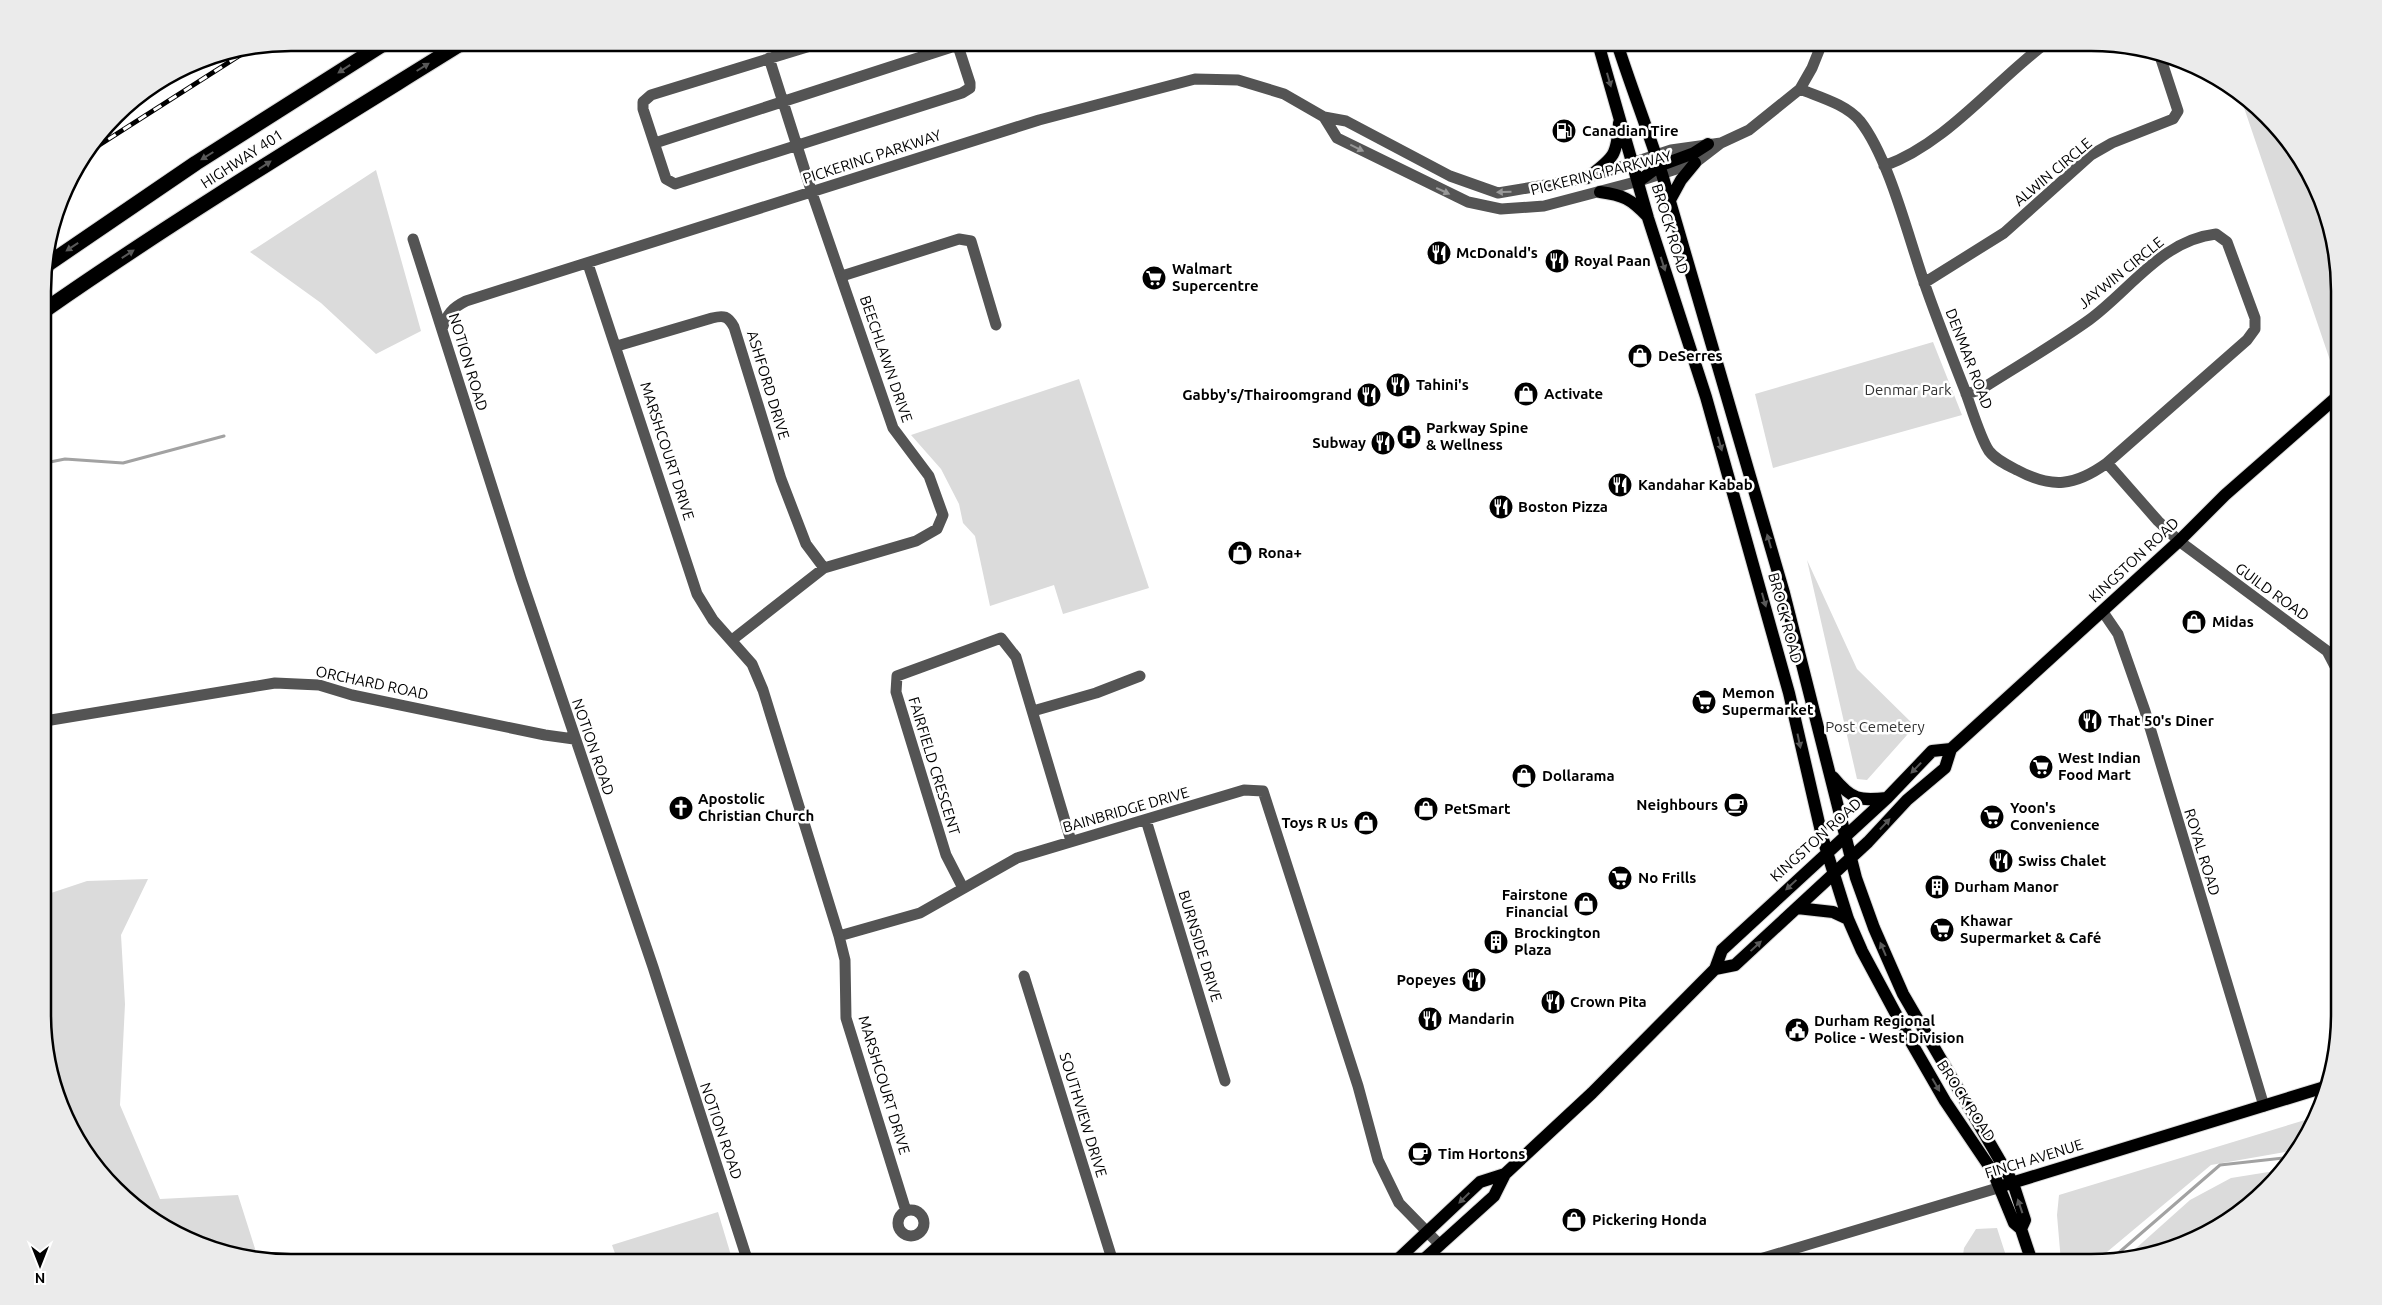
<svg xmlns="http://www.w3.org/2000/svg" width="2382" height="1305" viewBox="0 0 2382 1305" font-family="Ubuntu,sans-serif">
<rect width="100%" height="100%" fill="#fff"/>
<path fill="#dbdbdb" d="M2239,93C2297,135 2332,205 2339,275C2342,304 2339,334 2339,363L2333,369Z
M376,170L421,331L376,354L321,303L250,252Z
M1933,342L1962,415L1773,468L1755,394Z
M1079,379L1149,588L1063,614L1054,585L990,606L975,536L963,523L959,504L941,469L911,435Z
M1807,560L1857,669L1915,726L1867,780L1857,779Z
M148,879L121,935L125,1004L120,1105L160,1199L238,1195L258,1258C144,1243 65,1159 45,1047C42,1033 45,1016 45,1001C45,966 45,930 45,895L87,881Z
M2315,1117L2306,1138L2297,1150L2211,1165L2095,1262H2061L2057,1215L2059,1195Z
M2281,1170C2244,1220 2185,1249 2124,1259L2190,1200L2231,1178Z
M718,1212L733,1262H618L612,1245Z
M1997,1228L2008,1262H1962L1964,1248L1976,1229Z"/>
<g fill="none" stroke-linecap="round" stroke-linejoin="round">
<path stroke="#a2a2a2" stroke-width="3" d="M45,463L65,459L123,463L224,436
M2108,1262L2220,1165L2292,1157"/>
<defs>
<path id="major" d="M1598,43L1648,218L1706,397L1789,693L1822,836L1848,919L1862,951L1911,1042L1945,1101L1993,1172L2014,1223L2021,1229L2032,1262
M1617,43C1631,87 1648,130 1662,174L1784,593L1856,878L1874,928L1903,994L2013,1183L2025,1220L2021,1229
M1587,178C1613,158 1617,157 1619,123
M1639,181L1659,166L1694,153L1708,144
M1600,192C1623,195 1631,199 1647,216
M1669,202L1681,180L1695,163
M1833,777C1852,800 1859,801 1887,798
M1797,908L1833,912L1848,919
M1715,969L1735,965L1868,842L1907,800L1945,768L1951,749L2179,541L2225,495L2339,395
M2005,1185L2328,1086
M1395,1262L1480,1182L1505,1174
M1421,1262L1494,1196L1505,1174L1592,1093L1715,969L1722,950L1887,798L1932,751L1951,749"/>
<path id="highway" d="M45,266L196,163L385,43
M45,310C180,216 322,130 462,43"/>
</defs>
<use href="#major" stroke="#dbdbdb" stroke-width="14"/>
<use href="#highway" stroke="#dbdbdb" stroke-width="17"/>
<path stroke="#545454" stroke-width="11" d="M820,43L651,95L643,102V109L666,179L675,184L962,93L970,88V83L957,43
M1800,89C1819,97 1846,104 1860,121C1889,158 1908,236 1924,282C1936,317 1950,352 1964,388C1970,403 1980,438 1989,451C1996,460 2007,465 2017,470C2052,489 2075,486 2107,463L2247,340L2255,329V318L2227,242L2216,234C2162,240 2130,290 2089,320C2054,345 2016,367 1980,390L1966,394
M1324,117L1337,138L1468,202L1501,209L1544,206L1639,181L1695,163L1721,143L1749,130L1800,89L1812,68L1822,43
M655,143L958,45
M1884,166C1946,144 1994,82 2046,43
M413,239L521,578L653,967L748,1262
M588,264L697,594L713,620L752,664L763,690L839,936L920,913L1017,858L1244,790L1263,791L1358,1086L1378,1160L1399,1203L1440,1245
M842,276L959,239L971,241L996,325
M1924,283L2004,233L2091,155L2112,143L2173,119L2178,111L2159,53
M442,329C447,314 452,308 466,301L1039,120L1195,79L1238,80L1284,94L1324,117L1346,121L1450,176L1498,193L1587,178L1671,150L1721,143
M617,346L712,318C724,315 728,316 734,327L781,479L806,544L824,568
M2107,463L2158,521L2179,541L2327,651L2339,674
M2103,612L2118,634L2145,711L2264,1106
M732,640L824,568L916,541L937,529L943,515L929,476L893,428L812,193L769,58
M1033,711L1096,693L1140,676
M45,721L275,683L319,685L352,695L545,735L574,739
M1146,820L1225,1081
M963,888L946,855L896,692L897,676L1001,638L1016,657L1071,841
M839,936L845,960L846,1018L906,1211
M1024,976L1113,1262
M898 1223a13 13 0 1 1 26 0a13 13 0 1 1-26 0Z
M1750,1262L2001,1187"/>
<use href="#major" stroke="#000" stroke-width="12"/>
<use href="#highway" stroke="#000" stroke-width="15"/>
<defs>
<path id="rail" d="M93,149L245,52"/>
</defs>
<use href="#rail" stroke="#000" stroke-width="5"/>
<use href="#rail" stroke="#fff" stroke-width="3" stroke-dasharray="9" stroke-linecap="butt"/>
</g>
<defs><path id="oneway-solid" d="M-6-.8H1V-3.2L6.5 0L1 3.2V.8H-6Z" transform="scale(1.25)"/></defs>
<g fill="#595959">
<use href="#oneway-solid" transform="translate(423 67) rotate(-32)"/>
<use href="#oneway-solid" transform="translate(344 69) rotate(147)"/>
<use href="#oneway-solid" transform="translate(1609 80) rotate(74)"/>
<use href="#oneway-solid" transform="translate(207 156) rotate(148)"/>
<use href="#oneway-solid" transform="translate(265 165) rotate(-33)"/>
<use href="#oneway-solid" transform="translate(72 247) rotate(146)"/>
<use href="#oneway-solid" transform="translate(128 254) rotate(-33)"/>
<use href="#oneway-solid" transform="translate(1663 264) rotate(72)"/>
<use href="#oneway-solid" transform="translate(1720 444) rotate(74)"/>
<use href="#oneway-solid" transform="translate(1769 541) rotate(-106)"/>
<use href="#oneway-solid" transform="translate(1764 600) rotate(74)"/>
<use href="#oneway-solid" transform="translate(1799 741) rotate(78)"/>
<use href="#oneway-solid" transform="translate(1916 768) rotate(134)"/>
<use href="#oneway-solid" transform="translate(1885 824) rotate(-47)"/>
<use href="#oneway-solid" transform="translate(1791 885) rotate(137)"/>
<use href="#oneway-solid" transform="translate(1756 946) rotate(-43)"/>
<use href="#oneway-solid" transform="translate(1883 949) rotate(-113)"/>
<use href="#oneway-solid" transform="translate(1936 1085) rotate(60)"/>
<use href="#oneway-solid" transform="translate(1464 1198) rotate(136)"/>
<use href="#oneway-solid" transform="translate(2020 1206) rotate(-109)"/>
</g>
<g fill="#989898">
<use href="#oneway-solid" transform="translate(1357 148) rotate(26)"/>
<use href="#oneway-solid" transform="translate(1443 191) rotate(25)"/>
<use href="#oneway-solid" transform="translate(1504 192) rotate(178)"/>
</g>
<defs>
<symbol id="fuel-disc" viewBox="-11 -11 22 22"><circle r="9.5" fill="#000" stroke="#fff"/><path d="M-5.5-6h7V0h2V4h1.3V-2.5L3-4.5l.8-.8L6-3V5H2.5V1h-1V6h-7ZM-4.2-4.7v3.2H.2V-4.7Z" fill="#fff"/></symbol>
<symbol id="restaurant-disc" viewBox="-11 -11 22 22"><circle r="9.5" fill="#000" stroke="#fff"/><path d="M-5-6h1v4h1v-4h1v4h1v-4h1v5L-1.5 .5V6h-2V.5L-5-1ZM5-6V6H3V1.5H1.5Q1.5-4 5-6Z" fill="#fff"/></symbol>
<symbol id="supermarket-disc" viewBox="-11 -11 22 22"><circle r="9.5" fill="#000" stroke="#fff"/><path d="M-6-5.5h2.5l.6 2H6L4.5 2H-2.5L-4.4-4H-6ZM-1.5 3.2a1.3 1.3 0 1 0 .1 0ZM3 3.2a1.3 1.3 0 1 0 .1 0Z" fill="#fff"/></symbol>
<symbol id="shop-disc" viewBox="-11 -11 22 22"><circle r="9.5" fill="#000" stroke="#fff"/><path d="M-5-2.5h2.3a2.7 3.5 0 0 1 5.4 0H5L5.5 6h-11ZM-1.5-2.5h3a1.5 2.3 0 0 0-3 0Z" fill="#fff"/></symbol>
<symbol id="hospital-disc" viewBox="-11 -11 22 22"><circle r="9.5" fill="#000" stroke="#fff"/><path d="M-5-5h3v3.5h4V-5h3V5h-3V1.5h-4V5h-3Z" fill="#fff"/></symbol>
<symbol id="cafe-disc" viewBox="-11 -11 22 22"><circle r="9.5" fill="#000" stroke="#fff"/><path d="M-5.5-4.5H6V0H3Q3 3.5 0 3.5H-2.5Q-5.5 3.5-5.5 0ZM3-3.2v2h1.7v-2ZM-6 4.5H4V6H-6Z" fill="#fff"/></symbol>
<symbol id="church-disc" viewBox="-11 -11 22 22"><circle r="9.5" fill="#000" stroke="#fff"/><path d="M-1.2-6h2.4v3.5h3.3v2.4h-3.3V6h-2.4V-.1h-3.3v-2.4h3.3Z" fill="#fff"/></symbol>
<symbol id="building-disc" viewBox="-11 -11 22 22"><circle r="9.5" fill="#000" stroke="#fff"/><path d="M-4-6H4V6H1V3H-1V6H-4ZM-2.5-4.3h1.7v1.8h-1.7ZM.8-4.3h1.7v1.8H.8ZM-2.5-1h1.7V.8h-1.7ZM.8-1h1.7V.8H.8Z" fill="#fff"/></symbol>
<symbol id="civic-disc" viewBox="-11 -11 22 22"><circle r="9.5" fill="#000" stroke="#fff"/><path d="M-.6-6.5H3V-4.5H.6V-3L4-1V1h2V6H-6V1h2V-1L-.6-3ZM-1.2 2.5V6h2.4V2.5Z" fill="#fff"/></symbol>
</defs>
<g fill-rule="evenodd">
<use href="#fuel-disc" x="1550" y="117" width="28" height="28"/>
<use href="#restaurant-disc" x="1425" y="239" width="28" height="28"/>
<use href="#restaurant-disc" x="1543" y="247" width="28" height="28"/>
<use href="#supermarket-disc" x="1140" y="264" width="28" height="28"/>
<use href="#shop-disc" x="1626" y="342" width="28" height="28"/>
<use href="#restaurant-disc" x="1384" y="371" width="28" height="28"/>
<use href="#shop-disc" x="1512" y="380" width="28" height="28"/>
<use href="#restaurant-disc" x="1355" y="381" width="28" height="28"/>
<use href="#hospital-disc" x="1395" y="423" width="28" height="28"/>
<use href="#restaurant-disc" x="1369" y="429" width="28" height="28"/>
<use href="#restaurant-disc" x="1606" y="471" width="28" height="28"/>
<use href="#restaurant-disc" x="1487" y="493" width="28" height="28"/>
<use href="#shop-disc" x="1226" y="539" width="28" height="28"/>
<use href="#shop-disc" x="2180" y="608" width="28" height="28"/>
<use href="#supermarket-disc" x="1690" y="688" width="28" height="28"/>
<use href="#restaurant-disc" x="2076" y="707" width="28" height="28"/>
<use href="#supermarket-disc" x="2027" y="753" width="28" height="28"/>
<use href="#shop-disc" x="1510" y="762" width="28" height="28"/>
<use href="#cafe-disc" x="1722" y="791" width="28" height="28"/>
<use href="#church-disc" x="667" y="794" width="28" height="28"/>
<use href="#shop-disc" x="1412" y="795" width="28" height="28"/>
<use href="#supermarket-disc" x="1978" y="803" width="28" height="28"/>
<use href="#shop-disc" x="1352" y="809" width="28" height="28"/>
<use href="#restaurant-disc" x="1987" y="847" width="28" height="28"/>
<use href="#supermarket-disc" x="1606" y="864" width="28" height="28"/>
<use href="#building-disc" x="1923" y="873" width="28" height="28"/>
<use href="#shop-disc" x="1572" y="890" width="28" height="28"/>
<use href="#supermarket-disc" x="1928" y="916" width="28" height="28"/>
<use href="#building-disc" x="1482" y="928" width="28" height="28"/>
<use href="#restaurant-disc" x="1460" y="966" width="28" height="28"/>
<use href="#restaurant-disc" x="1539" y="988" width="28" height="28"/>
<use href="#restaurant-disc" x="1416" y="1005" width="28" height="28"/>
<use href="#civic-disc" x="1783" y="1016" width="28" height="28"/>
<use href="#cafe-disc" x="1406" y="1140" width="28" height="28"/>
<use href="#shop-disc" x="1560" y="1206" width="28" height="28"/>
</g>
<g text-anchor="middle" stroke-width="5" stroke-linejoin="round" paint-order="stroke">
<g font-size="15" font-weight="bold" fill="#000" stroke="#fff" text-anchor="start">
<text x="1582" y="136">Canadian Tire</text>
<text x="1456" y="258">McDonald's</text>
<text x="1574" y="266">Royal Paan</text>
<text x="1172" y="274">Walmart<tspan x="1172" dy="17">Supercentre</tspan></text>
<text x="1658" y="361">DeSerres</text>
<text x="1416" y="390">Tahini's</text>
<text x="1544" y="399">Activate</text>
<text x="1352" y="400" text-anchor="end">Gabby's/Thairoomgrand</text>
<text x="1426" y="433">Parkway Spine<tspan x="1426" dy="17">&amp; Wellness</tspan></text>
<text x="1366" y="448" text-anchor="end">Subway</text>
<text x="1638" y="490">Kandahar Kabab</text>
<text x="1518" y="512">Boston Pizza</text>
<text x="1258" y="558">Rona+</text>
<text x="2212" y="627">Midas</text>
<text x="1722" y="698">Memon<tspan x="1722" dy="17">Supermarket</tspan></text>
<text x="2108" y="726">That 50's Diner</text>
<text x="2058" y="763">West Indian<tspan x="2058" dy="17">Food Mart</tspan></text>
<text x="1542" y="781">Dollarama</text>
<text x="698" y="804">Apostolic<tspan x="698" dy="17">Christian Church</tspan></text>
<text x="1718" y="810" text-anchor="end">Neighbours</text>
<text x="2010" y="813">Yoon's<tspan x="2010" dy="17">Convenience</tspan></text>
<text x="1444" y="814">PetSmart</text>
<text x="1348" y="828" text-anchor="end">Toys R Us</text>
<text x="2018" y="866">Swiss Chalet</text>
<text x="1638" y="883">No Frills</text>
<text x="1954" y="892">Durham Manor</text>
<text x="1568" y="900" text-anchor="end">Fairstone<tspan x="1568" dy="17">Financial</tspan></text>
<text x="1960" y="926">Khawar<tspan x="1960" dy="17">Supermarket &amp; Café</tspan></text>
<text x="1514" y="938">Brockington<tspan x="1514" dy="17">Plaza</tspan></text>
<text x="1456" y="985" text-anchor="end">Popeyes</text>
<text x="1570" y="1007">Crown Pita</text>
<text x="1448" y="1024">Mandarin</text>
<text x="1814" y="1026">Durham Regional<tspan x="1814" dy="17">Police - West Division</tspan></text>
<text x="1438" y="1159">Tim Hortons</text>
<text x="1592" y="1225">Pickering Honda</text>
</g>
<g font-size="15" fill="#000" stroke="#fff">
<text transform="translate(872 157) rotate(-18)" y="5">PICKERING PARKWAY</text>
<text transform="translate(242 159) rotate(-33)" y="5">HIGHWAY 401</text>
<text transform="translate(2053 172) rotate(-40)" y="5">ALWIN CIRCLE</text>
<text transform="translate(1601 173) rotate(-14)" y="5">PICKERING PARKWAY</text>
<text transform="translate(1670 229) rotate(73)" y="5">BROCK ROAD</text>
<text transform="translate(2121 273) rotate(-39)" y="5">JAYWIN CIRCLE</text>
<text transform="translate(886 359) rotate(71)" y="5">BEECHLAWN DRIVE</text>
<text transform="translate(1969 359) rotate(69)" y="5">DENMAR ROAD</text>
<text transform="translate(468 362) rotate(73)" y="5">NOTION ROAD</text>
<text transform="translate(768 385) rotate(73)" y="5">ASHFORD DRIVE</text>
<text transform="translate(667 451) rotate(72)" y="5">MARSHCOURT DRIVE</text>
<text transform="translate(2134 560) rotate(-43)" y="5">KINGSTON ROAD</text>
<text transform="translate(2272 592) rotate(36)" y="5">GUILD ROAD</text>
<text transform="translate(1785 618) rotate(75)" y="5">BROCK ROAD</text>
<text transform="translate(372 683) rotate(12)" y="5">ORCHARD ROAD</text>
<text transform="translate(593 747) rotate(71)" y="5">NOTION ROAD</text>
<text transform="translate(934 766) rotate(73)" y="5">FAIRFIELD CRESCENT</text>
<text transform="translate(1126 810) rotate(-16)" y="5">BAINBRIDGE DRIVE</text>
<text transform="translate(1816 840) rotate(-42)" y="5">KINGSTON ROAD</text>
<text transform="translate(2202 852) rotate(73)" y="5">ROYAL ROAD</text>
<text transform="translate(1200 946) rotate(73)" y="5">BURNSIDE DRIVE</text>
<text transform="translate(884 1085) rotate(73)" y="5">MARSHCOURT DRIVE</text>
<text transform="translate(1966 1101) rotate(57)" y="5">BROCK ROAD</text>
<text transform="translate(1083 1115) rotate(73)" y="5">SOUTHVIEW DRIVE</text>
<text transform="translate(721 1131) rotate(71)" y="5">NOTION ROAD</text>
<text transform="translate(2034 1159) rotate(-17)" y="5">FINCH AVENUE</text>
</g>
<g font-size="15" fill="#323232" stroke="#fff">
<text x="1908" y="395">Denmar Park</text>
<text x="1875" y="732">Post Cemetery</text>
</g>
</g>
<path d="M0 0H2382V1305H0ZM291 51H2091A240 240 0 0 1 2331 291V1014A240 240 0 0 1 2091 1254H291A240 240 0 0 1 51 1014V291A240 240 0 0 1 291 51Z" fill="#ebebeb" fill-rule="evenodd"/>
<path fill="none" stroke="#000" stroke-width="2.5" d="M291 51H2091A240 240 0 0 1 2331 291V1014A240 240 0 0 1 2091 1254H291A240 240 0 0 1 51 1014V291A240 240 0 0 1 291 51Z"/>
<g transform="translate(40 1265) rotate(180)" stroke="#ffffff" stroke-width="4" paint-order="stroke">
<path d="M0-4L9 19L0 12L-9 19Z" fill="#000000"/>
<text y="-8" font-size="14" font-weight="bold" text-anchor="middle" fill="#000000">N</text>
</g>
</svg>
